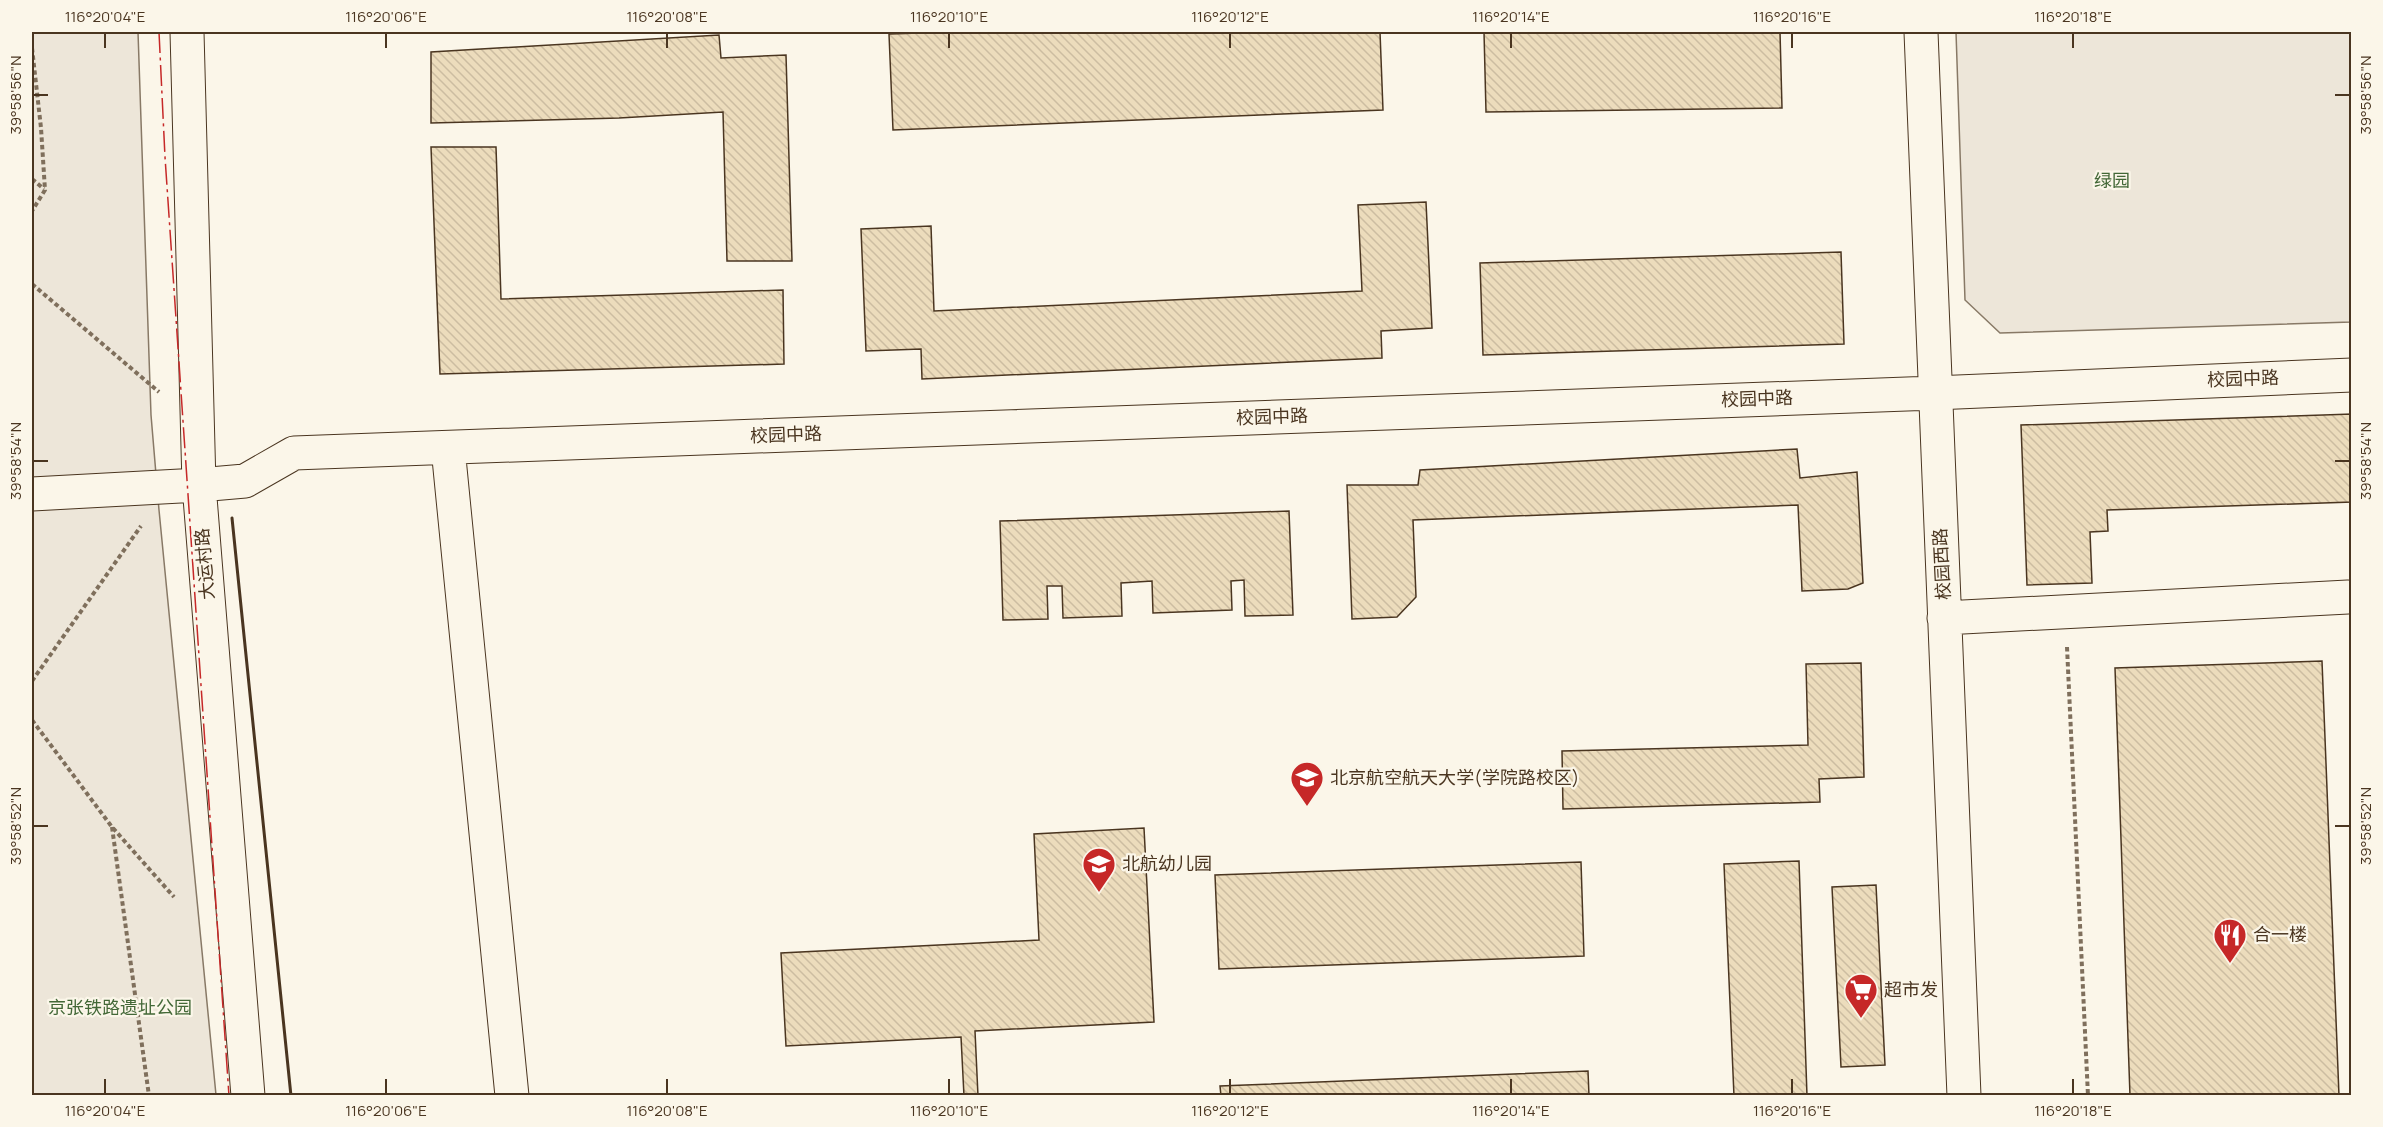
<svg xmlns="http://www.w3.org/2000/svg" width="2383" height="1127" viewBox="0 0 2383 1127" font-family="Manrope,'Noto Sans SC',sans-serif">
<defs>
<pattern id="building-back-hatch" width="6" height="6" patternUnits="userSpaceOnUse" patternTransform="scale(1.5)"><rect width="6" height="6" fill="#ecdcbc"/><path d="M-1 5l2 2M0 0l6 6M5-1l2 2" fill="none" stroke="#ccbda1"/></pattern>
</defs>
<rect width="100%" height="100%" fill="#fbf6e9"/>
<path fill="#ede6d9" stroke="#887966" stroke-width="1.5" d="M32,32H138L151,415L159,510L216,1095H32Z
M1956,32H2351V322L2000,333L1965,300Z"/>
<path fill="url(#building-back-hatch)" stroke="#4a3520" stroke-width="1.5" d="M951,32H1380L1383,110L893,130L889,34Z
M1484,32H1780L1782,108L1486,112Z
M719,35L721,58L786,55L792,261H727L723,112L619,118L431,123V52Z
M431,147H496L501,299L783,290L784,364L440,374Z
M1426,202L1432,328L1381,331L1382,358L922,379L921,349L866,351L861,229L931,226L934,311L1362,291L1358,205Z
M1841,252L1844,344L1483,355L1480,263Z
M2352,414V502L2107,510L2108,531L2090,532L2092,583L2027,585L2021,425Z
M1797,449L1800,478L1857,472L1863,583L1848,589L1802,591L1798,505L1413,520L1416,597L1397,617L1352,619L1347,485H1418L1420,470Z
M1289,511L1293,615L1245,616L1244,580L1231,581L1232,610L1153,613L1152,581L1121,583L1122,616L1063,618L1062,586H1047L1048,619L1003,620L1000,521Z
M2322,661L2339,1096H2130L2115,668Z
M1861,663L1864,777L1819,779L1820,802L1563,809L1562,751L1808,745L1806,664Z
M1144,828L1154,1022L975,1031L978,1096H964L961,1037L786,1046L781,953L1039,940L1034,834Z
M1799,861L1807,1096H1734L1724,864Z
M1581,862L1584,956L1219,969L1215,875Z
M1876,885L1885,1065L1841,1067L1832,887Z
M1588,1071L1589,1096H1221L1220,1086Z"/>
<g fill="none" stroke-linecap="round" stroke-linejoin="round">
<defs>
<path id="minor" d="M187,32L199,485L248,1096
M1921,32L1964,1096
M448,448L512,1096
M32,494L199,485L245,481L294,453L1934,393L2352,375
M1944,618L2348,597"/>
</defs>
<use href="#minor" stroke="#4a3520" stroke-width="35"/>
<path stroke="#7f6f5c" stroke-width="4" stroke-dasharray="4.5 3" stroke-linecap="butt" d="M32,48L41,128L45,190L32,211
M32,179L44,189
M32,284L159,392
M2067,647L2088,1096
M32,681L141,526
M32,720L112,827L174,897
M112,827L149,1096"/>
<use href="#minor" stroke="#fbf6e9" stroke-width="33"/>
<path stroke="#4a3520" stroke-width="3" d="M232,518L291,1096"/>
<path stroke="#c62828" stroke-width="1.5" stroke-dasharray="21 4.5 3 4.5" stroke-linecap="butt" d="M159,32L165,157L229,1096"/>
</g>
<path fill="none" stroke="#4a3520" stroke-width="2" d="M105,33V48M386,33V48M667,33V48M949,33V48M1230,33V48M1511,33V48M1792,33V48M2073,33V48M33,95H48M2335,95H2350M33,461H48M2335,461H2350M33,826H48M2335,826H2350M105,1079V1094M386,1079V1094M667,1079V1094M949,1079V1094M1230,1079V1094M1511,1079V1094M1792,1079V1094M2073,1079V1094"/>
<defs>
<symbol id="university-pin" viewBox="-11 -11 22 30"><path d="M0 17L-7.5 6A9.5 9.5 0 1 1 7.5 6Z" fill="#c62828" stroke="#fbf6e9"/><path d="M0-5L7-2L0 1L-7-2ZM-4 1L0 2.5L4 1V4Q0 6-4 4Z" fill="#fff"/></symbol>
<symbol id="school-pin" viewBox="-11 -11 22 30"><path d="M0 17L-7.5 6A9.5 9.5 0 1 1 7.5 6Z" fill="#c62828" stroke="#fbf6e9"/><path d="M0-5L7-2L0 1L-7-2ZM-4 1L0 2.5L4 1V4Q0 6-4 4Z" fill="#fff"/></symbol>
<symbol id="restaurant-pin" viewBox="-11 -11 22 30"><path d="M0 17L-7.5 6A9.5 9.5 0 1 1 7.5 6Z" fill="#c62828" stroke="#fbf6e9"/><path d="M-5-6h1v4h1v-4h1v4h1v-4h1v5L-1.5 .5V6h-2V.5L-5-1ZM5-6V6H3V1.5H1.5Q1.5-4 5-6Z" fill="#fff"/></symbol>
<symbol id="supermarket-pin" viewBox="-11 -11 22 30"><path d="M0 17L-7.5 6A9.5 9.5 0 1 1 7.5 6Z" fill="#c62828" stroke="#fbf6e9"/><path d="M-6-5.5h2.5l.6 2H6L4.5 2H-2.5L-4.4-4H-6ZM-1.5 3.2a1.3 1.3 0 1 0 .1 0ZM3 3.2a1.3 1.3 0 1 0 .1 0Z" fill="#fff"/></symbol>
</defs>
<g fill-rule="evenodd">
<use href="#university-pin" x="1288" y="759" width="38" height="52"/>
<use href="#school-pin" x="1080" y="845" width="38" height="52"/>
<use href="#restaurant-pin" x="2211" y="916" width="38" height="52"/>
<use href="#supermarket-pin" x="1842" y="971" width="38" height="52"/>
</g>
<g text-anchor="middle" stroke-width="4.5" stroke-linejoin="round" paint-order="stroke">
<g font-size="18" fill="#436837" stroke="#fbf6e9">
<text x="2112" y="187">绿园</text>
<text x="120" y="1014">京张铁路遗址公园</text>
</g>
<g font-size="18" fill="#4a3520" stroke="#fbf6e9">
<text transform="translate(2243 379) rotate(-2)" y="6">校园中路</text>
<text transform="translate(1757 399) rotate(-2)" y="6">校园中路</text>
<text transform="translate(1272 417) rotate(-2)" y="6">校园中路</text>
<text transform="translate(786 435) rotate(-2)" y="6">校园中路</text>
<text transform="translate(205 564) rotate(-95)" y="6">大运村路</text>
<text transform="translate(1942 564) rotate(-93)" y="6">校园西路</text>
</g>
<g font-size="18" fill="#4a3520" stroke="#fbf6e9" text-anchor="start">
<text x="1330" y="784">北京航空航天大学(学院路校区)</text>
<text x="1122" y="870">北航幼儿园</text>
<text x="2253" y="941">合一楼</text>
<text x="1884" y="996">超市发</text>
</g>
</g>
<rect width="2383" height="1127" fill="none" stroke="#fbf6e9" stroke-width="66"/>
<rect x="33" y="33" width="2317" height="1061" fill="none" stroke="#4a3520" stroke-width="2"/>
<g font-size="15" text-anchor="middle" fill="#4a3520">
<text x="105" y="22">116°20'04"E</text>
<text x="386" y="22">116°20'06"E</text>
<text x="667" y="22">116°20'08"E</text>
<text x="949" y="22">116°20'10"E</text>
<text x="1230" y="22">116°20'12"E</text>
<text x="1511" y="22">116°20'14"E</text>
<text x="1792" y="22">116°20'16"E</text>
<text x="2073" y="22">116°20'18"E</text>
<text transform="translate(16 95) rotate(-90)" y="5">39°58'56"N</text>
<text transform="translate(2366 95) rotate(-90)" y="5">39°58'56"N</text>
<text transform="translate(16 461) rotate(-90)" y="5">39°58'54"N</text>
<text transform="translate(2366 461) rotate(-90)" y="5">39°58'54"N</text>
<text transform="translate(16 826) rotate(-90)" y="5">39°58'52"N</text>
<text transform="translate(2366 826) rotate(-90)" y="5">39°58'52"N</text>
<text x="105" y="1116">116°20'04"E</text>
<text x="386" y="1116">116°20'06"E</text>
<text x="667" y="1116">116°20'08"E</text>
<text x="949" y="1116">116°20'10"E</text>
<text x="1230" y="1116">116°20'12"E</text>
<text x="1511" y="1116">116°20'14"E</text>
<text x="1792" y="1116">116°20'16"E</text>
<text x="2073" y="1116">116°20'18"E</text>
</g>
</svg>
